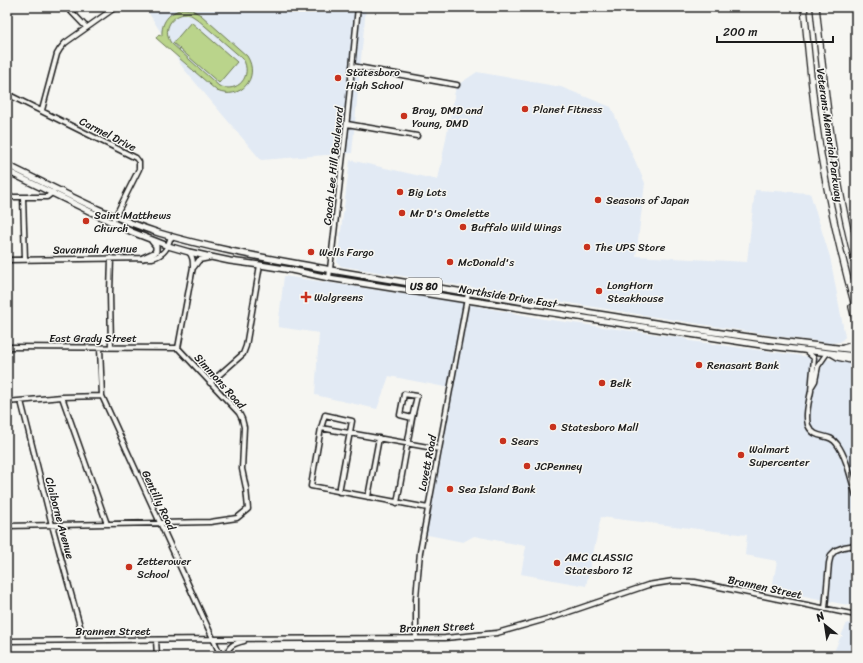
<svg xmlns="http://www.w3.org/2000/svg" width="863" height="663" viewBox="0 0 863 663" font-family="Sriracha,sans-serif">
<rect width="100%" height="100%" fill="#f6f6f2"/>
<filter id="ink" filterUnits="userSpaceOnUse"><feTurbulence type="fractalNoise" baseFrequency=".025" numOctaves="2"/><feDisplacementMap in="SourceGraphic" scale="8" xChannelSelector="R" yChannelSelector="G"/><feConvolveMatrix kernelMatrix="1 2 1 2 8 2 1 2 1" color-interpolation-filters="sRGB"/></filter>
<g filter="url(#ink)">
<path fill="#e2eaf4" d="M145,7H366L352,153L261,160L183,68Z
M477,72L561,87L611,107L645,183L636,256L747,262L755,190L810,193L830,257L845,337L840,342L830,343L777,336L662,318L341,266L337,262L350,160L438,180L456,86Z
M284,276L456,302L544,319L683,338L690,341L834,360L849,362L855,365L856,367V606L842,604L772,589L777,561L745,555L747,535L601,517L586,586L521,574L526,546L474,536L463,542L423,534L450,388L389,376L377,409L315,395L319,333L278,327Z
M847,623L856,625V656H832Z"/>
<path fill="#bad48b" stroke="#6b7854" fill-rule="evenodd" d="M183,9L192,10L201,15L247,56C261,78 240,101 217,91L156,38L159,34L162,36C161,22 169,12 183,9ZM184,14L191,15L197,19L243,59C253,76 238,94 219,86L171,43C163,31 169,17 184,14Z
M191,22L237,62L219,83L173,43Z"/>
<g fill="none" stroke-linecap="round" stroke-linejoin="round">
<defs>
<path id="minor" d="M67,7L86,27
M352,66L457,85
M7,94L136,158L139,162V169L112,223
M42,110L57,54L60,49L65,43L116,7
M347,124L417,136
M7,197H47L53,192
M23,197L25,259
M111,258L110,293L111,347
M7,260L152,258C165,255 168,247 171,236
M194,267L199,260L209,258
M329,278L346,128L358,7
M7,347L178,348
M100,348L102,396L221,656
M178,348L193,267C193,261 193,257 189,252
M805,350L814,358C813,369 812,380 811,391C809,402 805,414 808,425C815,441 829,432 837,444C847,458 851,479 856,496
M210,383L243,354L246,346L260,265
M812,386L815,381L818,366L827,353
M62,397L107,524
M21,401L52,525L80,626L83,640
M7,402L62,397L102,396
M321,428L439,449
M339,492L352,421L325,415L321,428L311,486L428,508
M368,497L379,438
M397,503L412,418L417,396L404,394L400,415L412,418
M7,526L210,522L237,518L248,509L246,488L242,469L244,427L242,419L239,413L178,348
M825,609L829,563L831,555L836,550L844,547L856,545
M416,638V598L420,552L468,293
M156,640L157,656
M7,641L213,639L445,638L497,633L557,616L648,585L673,581L695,582L856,615
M227,656C227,646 235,643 244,641"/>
<path id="major" d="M7,165C57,189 106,216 159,233C216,250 273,259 331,270C397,281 464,292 530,303C638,320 747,339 856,350
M7,171L132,232L168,246L189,252L211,257L230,261L260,265L291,270L329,278L467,300L768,346L856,356
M143,258L154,253L156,251V246L152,241"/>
<path id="highway" d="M804,7C809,57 813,106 821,155C830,208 842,259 856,310
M816,7C825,93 834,180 856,264
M852,307L856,322
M844,348L851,346L856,341
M833,354L838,357L856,361"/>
</defs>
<use href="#minor" stroke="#1c1c1c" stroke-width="7"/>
<use href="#major" stroke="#1c1c1c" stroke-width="8"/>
<use href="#highway" stroke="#1c1c1c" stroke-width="8"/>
<use href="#minor" stroke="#f6f6f2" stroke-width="4"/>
<use href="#major" stroke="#f6f6f2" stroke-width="5"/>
<use href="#highway" stroke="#f6f6f2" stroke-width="5.5"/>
</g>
</g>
<g fill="#c8321e" stroke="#f6f6f2" stroke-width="1.5">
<circle cx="338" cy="78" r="4"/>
<circle cx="525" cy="109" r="4"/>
<circle cx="404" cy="116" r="4"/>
<circle cx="400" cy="192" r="4"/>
<circle cx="598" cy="200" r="4"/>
<circle cx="402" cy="213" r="4"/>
<circle cx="86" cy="221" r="4"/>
<circle cx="463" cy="227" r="4"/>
<circle cx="587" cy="247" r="4"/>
<circle cx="311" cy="252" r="4"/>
<circle cx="450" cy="262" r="4"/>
<circle cx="599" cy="291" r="4"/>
<path d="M304 291h4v4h4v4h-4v4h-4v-4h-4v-4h4z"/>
<circle cx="699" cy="365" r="4"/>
<circle cx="602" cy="383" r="4"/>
<circle cx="553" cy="427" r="4"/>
<circle cx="503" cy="441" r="4"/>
<circle cx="741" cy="455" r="4"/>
<circle cx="527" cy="466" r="4"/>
<circle cx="450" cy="489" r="4"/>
<circle cx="557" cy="563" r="4"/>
<circle cx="129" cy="567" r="4"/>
</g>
<g text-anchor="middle" stroke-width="3" stroke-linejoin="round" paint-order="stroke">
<rect fill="#f6f6f2" stroke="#5d5d5c" stroke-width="1" x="406" y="278" width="36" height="16" rx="3"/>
<g font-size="10" font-weight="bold" fill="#1c1c1c">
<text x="424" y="290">US 80</text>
</g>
<g font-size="11" fill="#1c1c1c" stroke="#f6f6f2" text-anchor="start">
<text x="346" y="76">Statesboro<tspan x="346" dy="13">High School</tspan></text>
<text x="533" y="113">Planet Fitness</text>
<text x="412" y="114">Bray, DMD and<tspan x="412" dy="13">Young, DMD</tspan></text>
<text x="408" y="196">Big Lots</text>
<text x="606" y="204">Seasons of Japan</text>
<text x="410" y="217">Mr D's Omelette</text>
<text x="94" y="219">Saint Matthews<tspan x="94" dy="13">Church</tspan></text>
<text x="471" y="231">Buffalo Wild Wings</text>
<text x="595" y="251">The UPS Store</text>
<text x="319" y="256">Wells Fargo</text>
<text x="458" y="266">McDonald's</text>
<text x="607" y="289">LongHorn<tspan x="607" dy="13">Steakhouse</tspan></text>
<text x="314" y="301">Walgreens</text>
<text x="707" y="369">Renasant Bank</text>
<text x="610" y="387">Belk</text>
<text x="561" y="431">Statesboro Mall</text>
<text x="511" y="445">Sears</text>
<text x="749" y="453">Walmart<tspan x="749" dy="13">Supercenter</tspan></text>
<text x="535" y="470">JCPenney</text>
<text x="458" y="493">Sea Island Bank</text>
<text x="565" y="561">AMC CLASSIC<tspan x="565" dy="13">Statesboro 12</tspan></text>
<text x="137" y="565">Zetterower<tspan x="137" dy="13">School</tspan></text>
</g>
<g font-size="11" fill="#1c1c1c" stroke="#f6f6f2">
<text transform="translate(108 134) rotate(27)" y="4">Carmel Drive</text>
<text transform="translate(830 135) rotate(82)" y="4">Veterans Memorial Parkway</text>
<text transform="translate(333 166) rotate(-84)" y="4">Coach Lee Hill Boulevard</text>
<text transform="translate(95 249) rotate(-1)" y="4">Savannah Avenue</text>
<text transform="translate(508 296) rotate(9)" y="4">Northside Drive East</text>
<text x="93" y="342">East Grady Street</text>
<text transform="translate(220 381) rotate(48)" y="4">Simmons Road</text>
<text transform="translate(427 463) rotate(-79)" y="4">Lovett Road</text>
<text transform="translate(159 500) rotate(65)" y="4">Gentilly Road</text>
<text transform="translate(60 518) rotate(75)" y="4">Claiborne Avenue</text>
<text transform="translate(765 587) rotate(12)" y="4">Brannen Street</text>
<text transform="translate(437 627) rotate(-2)" y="4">Brannen Street</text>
<text x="113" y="635">Brannen Street</text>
</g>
</g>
<rect width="863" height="663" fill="none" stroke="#f6f6f2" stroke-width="24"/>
<rect x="12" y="12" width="839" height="639" fill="none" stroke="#1c1c1c" stroke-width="1.5" filter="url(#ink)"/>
<g transform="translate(825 625) rotate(330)" stroke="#f6f6f2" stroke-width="3" paint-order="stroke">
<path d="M0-3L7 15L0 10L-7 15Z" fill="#1c1c1c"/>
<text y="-6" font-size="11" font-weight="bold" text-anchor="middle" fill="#1c1c1c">N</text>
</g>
<path d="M717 36v6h116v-6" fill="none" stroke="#1c1c1c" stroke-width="2"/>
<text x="723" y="36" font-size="12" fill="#1c1c1c" stroke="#f6f6f2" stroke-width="3" paint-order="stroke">200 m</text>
</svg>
